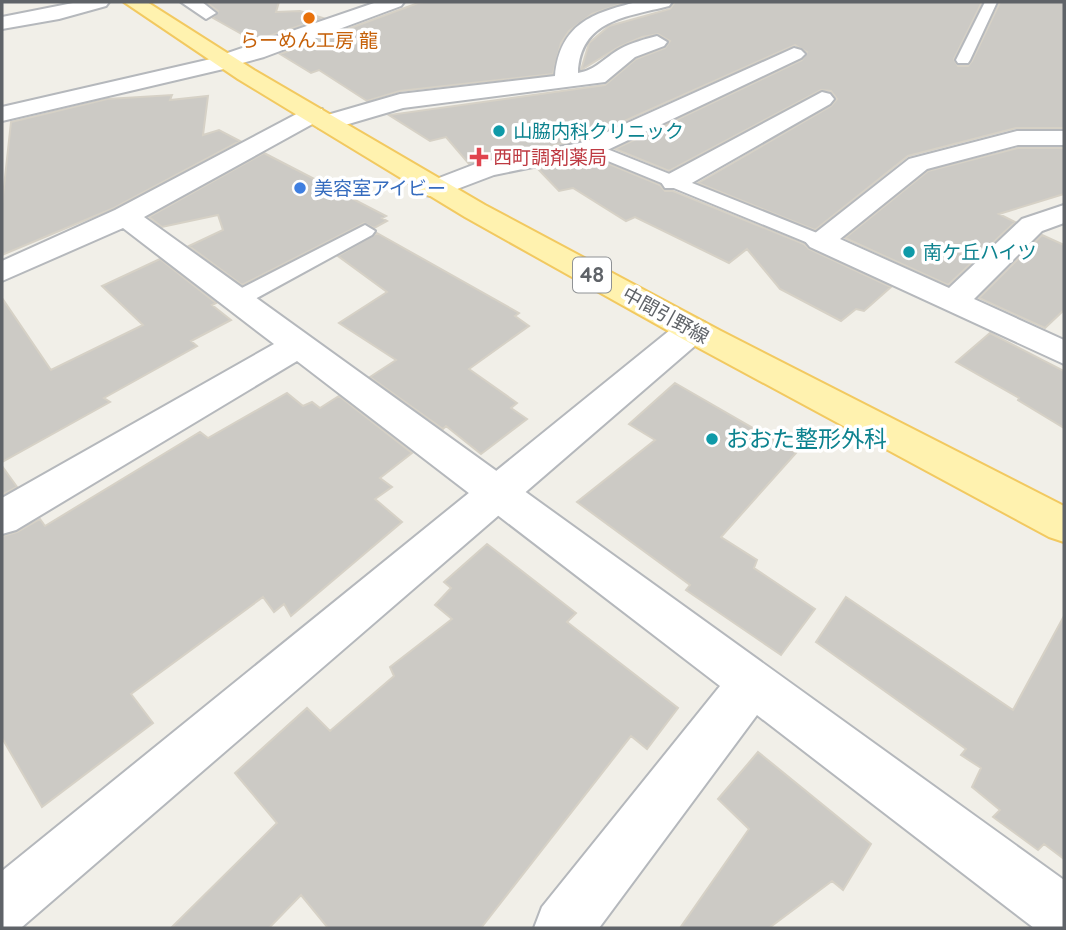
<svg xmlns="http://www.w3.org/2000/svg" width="1066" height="930" viewBox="0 0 1066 930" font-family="Quicksand,'Noto Sans JP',sans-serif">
<rect width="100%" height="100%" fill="#f1efe8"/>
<path fill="#cccac5" stroke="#d6d1c6" stroke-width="2" d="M206,2H279L276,12L300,11L323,18L254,41L213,18L218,11Z
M430,2H627L592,14L569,31L561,43L553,74L400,91L367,101L319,70L311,73L280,54L418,3Z
M675,2H982L954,59L958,66H968L972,61L1000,2H1064V128H1016L908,156L815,230L698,183L831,106L837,99L831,91L821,90L669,171L615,149L802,60L807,52L795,45L584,139L469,164L446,137L430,141L389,115L605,85L636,59L665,48L670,41L658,34L642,37L619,47L581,70L589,43L609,26L670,9Z
M172,95L170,100L208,96L203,135L219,130L240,141L114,208L2,255V205L11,122L107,99Z
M1018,148H1064V194L999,214L1015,222L948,285L845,238L928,171Z
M264,153L386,216L382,218L387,221L374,228L364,223L242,285L189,246L223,230L218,215L162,227L149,217Z
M592,157L660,185L665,191H673L804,244L809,249L891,287L864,311L856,309L841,321L780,289L747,249L729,263L635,217L626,221L573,188L559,191L538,169Z
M377,233L519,313L515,316L529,326L469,369L517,403L511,408L527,419L481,454L446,426L443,429L370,377L396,360L339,323L387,292L338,256Z
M1042,235L1064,245V310L1045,328L979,298Z
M160,259L216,303L212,305L231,320L191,341L197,346L104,398L110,402L2,462V298L51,370L143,325L102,286Z
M990,333L1064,371V428L1018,400L1019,398L956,362Z
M675,383L796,453L721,537L757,560L754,568L815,609L781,655L686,590L690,585L577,502L655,440L629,424Z
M287,393L303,406L312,402L320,408L339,396L412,453L380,478L392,487L375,499L402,522L291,616L284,604L274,612L263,597L131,694L153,723L42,807L2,738V536L17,532L40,519L45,526L200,432L208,438Z
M2,466L17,487L2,495Z
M487,544L576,613L567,622L678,708L647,749L631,736L481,928H328L301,895L269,928H171L277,823L235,773L307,708L330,731L394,676L390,667L452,619L435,605L451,588L444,582Z
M846,597L1013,710L1064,616V859L1044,844L1038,850L993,817L1000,810L972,787L981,768L961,755L966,749L816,642Z
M758,752L871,844L843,890L832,881L769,928H680L749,829L718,799Z"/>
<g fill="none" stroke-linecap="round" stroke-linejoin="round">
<defs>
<path id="service" d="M985,2H997L970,60L968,63H958L956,60Z
M592,143L827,237L830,241L820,247L813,245L586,152L583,148Z
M365,225L375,231L372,235L246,304L238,306L227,299L230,294Z"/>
<path id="minor" d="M78,2H109L106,6L59,19L2,29V17Z
M181,2H202L216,13L206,19Z
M377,2H404L401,6L264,57L224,68L213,62L216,57Z
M637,2H672L669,6C626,17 580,20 578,73C596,70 604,58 620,49C631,43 645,39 657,36L667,42L664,46L635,57L605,82L403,108L328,130L319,128L316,122L144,217L1064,880V928H1034L757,715L599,928H534L542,907L720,686L297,361L16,530L2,534V498L274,344L123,228L2,281V261L115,210L306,109H322L324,116L400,94L555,76C560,24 592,13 637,2Z
M794,48L801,50L805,54L801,58L601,153L494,175L436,197L426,195L423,189L426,183L478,163L585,142Z
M822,92L830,94L834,99L830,104L683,188H665L661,182L665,176Z
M1017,131H1064V145H1018L927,169L840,239L949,288L1022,219L1064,205V223L1042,231L974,299L1064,340V364L810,247L805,241L909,159Z"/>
<path id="tertiary" d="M224,56L232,57L235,62L232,67L2,121V107Z
M692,319L704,322L708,330L704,338L22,927L2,928V871L680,322Z"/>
<path id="primary" d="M124,2H147L254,70L485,205L721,331L1064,506V542L1049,537L697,347L465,217L238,79Z"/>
</defs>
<use href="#service" stroke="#b5b8bc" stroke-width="4"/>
<use href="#minor" stroke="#b5b8bc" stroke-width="4"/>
<use href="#tertiary" stroke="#b5b8bc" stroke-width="4"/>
<use href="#primary" stroke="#f2c960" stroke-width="4"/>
<use href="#service" fill="#fff" fill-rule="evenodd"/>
<use href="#minor" fill="#fff" fill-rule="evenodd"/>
<use href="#tertiary" fill="#fff" fill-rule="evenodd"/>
<use href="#primary" fill="#fff2af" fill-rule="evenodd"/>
</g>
<circle fill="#e8710a" stroke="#fff" stroke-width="2.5" cx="309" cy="18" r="7"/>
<g fill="#0f9aa8" stroke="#fff" stroke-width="2.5">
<circle cx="499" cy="131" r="7"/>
<circle cx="909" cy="252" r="7"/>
<circle cx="712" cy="439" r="7"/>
</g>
<path fill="#e0444e" stroke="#fff" stroke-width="2.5" d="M475.5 146.5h7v7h7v7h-7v7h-7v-7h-7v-7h7z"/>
<circle fill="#3f7fe0" stroke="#fff" stroke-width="2.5" cx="300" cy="188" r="7"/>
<g text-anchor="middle" stroke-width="7" stroke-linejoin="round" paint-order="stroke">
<g font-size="19" fill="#c56008" stroke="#fff">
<text x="309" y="47">らーめん工房 龍</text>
</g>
<g font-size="19" fill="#0d838f" stroke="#fff" text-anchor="start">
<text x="513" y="138">山脇内科クリニック</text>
<text x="923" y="259">南ケ丘ハイツ</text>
</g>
<g font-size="19" fill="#be3a42" stroke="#fff" text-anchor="start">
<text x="493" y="164">西町調剤薬局</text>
</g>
<g font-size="19" fill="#366cbe" stroke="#fff" text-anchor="start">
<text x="314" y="195">美容室アイビー</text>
</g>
<g font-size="19" fill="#5f6368" stroke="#fff">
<text transform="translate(666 315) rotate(29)" y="7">中間引野線</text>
</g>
<rect fill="#fff" stroke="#8f9295" stroke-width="2" x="573" y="257.5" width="38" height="35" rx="5"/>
<g font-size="21" font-weight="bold" fill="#5f6368">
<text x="592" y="282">48</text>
</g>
<g font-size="23" fill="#0d838f" stroke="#fff" text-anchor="start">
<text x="726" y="447">おおた整形外科</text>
</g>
</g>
<rect width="1066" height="930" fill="none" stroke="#5f6368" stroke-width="7"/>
</svg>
